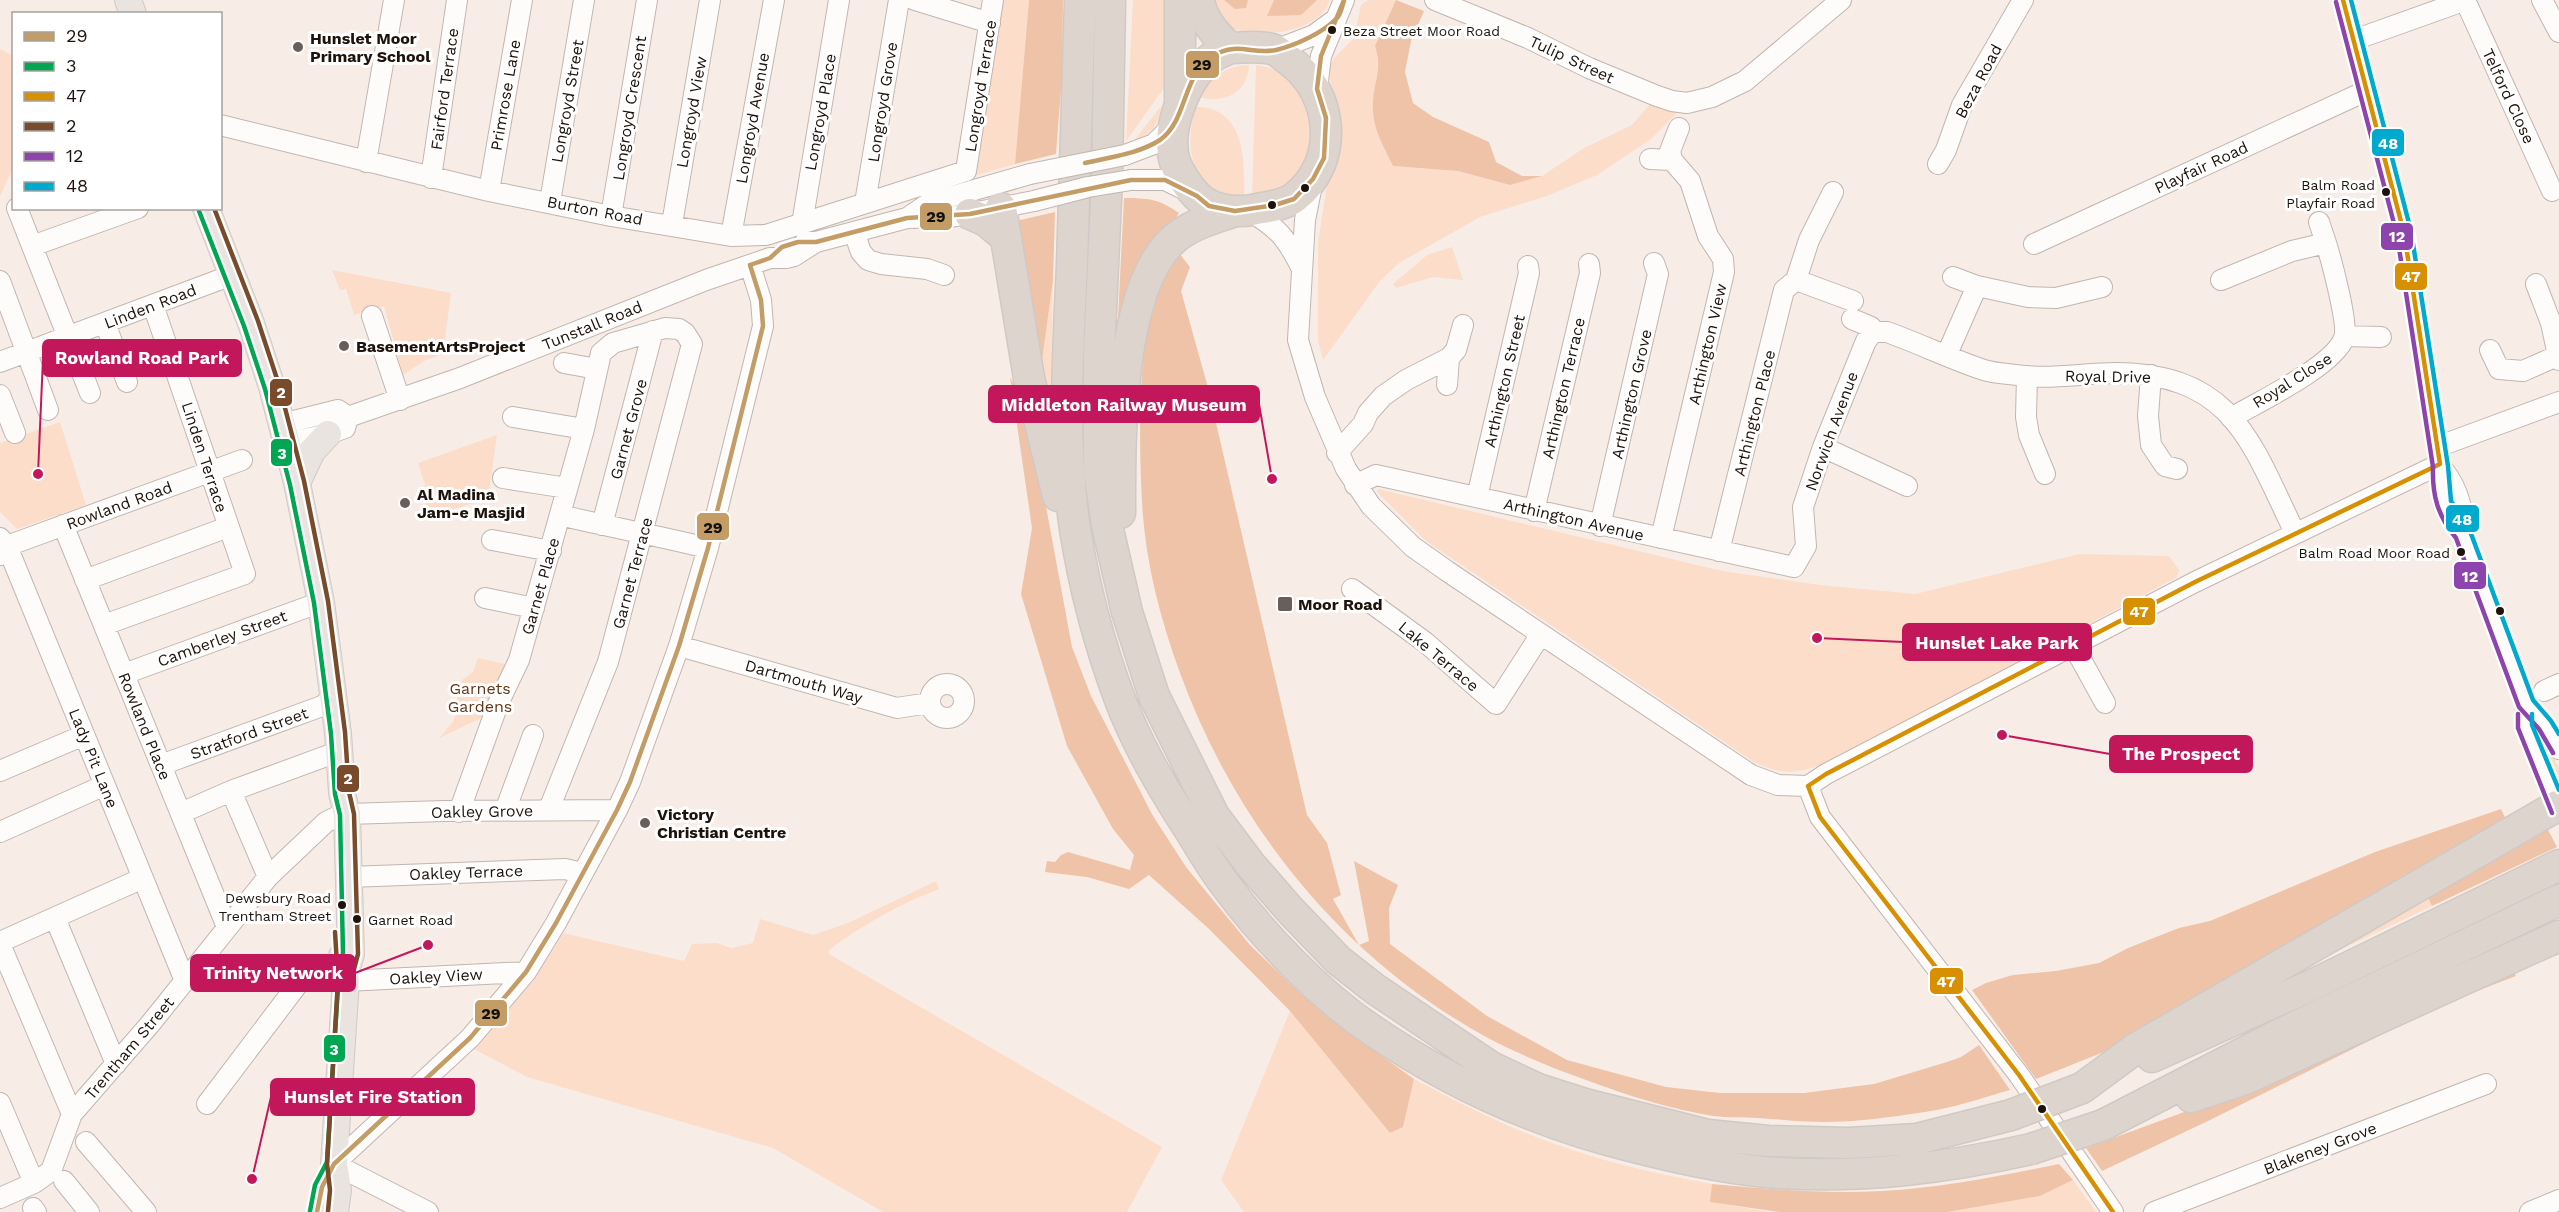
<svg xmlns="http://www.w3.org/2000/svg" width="2559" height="1212" viewBox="0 0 2559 1212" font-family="'Work Sans',sans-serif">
<rect width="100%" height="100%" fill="#f8ede6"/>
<path fill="#fbddca" d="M1000,0H1029L1015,164L971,177Z
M1133,0H1169L1167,84L1126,141Z
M1210,0H1330C1319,34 1256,40 1229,27C1221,22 1215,8 1210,0Z
M1368,0H1396L1375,46L1381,62L1373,102L1393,166L1458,171L1510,185L1542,176L1584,148L1632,125L1657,96L1687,103L1651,139L1597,175L1547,196L1480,217L1399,263L1380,281L1323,360L1318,341V243L1327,184L1336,153L1334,99L1328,69L1334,58L1354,38L1361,5Z
M0,49L14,56L13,168L0,196Z
M1249,65C1248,93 1224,104 1199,97C1210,77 1226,66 1249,65Z
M1256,65C1265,67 1275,68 1283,73C1317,93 1322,166 1287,187C1277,193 1263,195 1252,199Z
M1161,106C1158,125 1151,135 1133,142Z
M1196,107C1246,107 1245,162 1244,198C1193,191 1182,152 1196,107Z
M1452,247L1463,280L1433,277L1396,288L1393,284L1427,255Z
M332,270L451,293L443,354L424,361L403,375L384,306L354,315L346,289L340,290Z
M1053,280L1050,429L1039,383Z
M60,422L86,505L17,529L0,512V443Z
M497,435L488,499L422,518L428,493L423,491L425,485L418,463Z
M1378,489L1722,571L1820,585L1915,594L2079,554L2169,556L2179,570L2177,577L1831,761C1800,773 1785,777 1754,762L1426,541L1377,492Z
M478,658L509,665L492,713L439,738L453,722L457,711L454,710L462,680L473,672Z
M2534,724L2559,768V786Z
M936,881L939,889C900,904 862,925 829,950V954L1162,1147L1127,1212H883L773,1148L527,1077L472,1048C504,1011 539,976 563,933L684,961L692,944L717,943L731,948L753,943L760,919L813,935L848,923Z
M2424,889L2432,906L2235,1000Z
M1290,1011L1390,1133L1403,1127L1414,1079C1459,1103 1504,1126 1552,1143C1604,1162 1658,1174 1712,1184L1711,1202L1771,1212H1244L1221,1180Z
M2073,1180L2096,1212H1947L2040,1196Z"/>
<path fill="#efc3a7" d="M1029,0H1063L1062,76L1056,154L1015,164Z
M1224,0H1248L1246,8L1235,9Z
M1274,0H1317L1301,15L1267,16Z
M1396,0L1424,11L1411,41L1405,72L1413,103L1433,117L1489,142L1496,162L1522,176H1542L1510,185L1458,171L1393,166C1383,145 1371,126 1373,102C1374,80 1383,69 1375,46Z
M1124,198C1148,198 1159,199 1179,213L1160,242L1127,318L1118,317Z
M1055,212L1053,280L1039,383L1012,222Z
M1179,253L1190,267L1181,291L1207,384L1307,815L1327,843L1341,895L1333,899L1359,945L1369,941L1354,861L1398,885L1389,908L1390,944L1487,1016L1567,1060L1666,1087L1720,1093H1804L1874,1084L1947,1062L1961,1057L1979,1045L2010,1090C1982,1098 1953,1108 1925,1112C1892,1117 1856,1122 1823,1122C1801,1122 1779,1119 1757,1118C1742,1117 1727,1118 1713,1116C1670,1109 1626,1095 1586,1080C1547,1066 1508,1050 1472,1029C1336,950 1234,821 1180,673C1160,618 1145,561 1142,502C1139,442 1136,331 1163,277C1167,269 1174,261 1179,253Z
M1010,377L1028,409L1072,647L1091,696L1153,816L1186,867L1250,945L1301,994L1337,1024L1414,1079L1403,1127L1390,1133L1290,1011L1209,929L1149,875L1129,889L1087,877L1045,872L1047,861L1055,862L1061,855L1068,852L1130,870L1134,855L1113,829L1067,746L1021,594L1032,528Z
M2501,809L2508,824L2124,1044L2036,1079L1972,990L1986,983L2013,975L2056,971L2099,963L2128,948L2179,928L2210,921L2375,852Z
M2546,826L2557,847L2432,906L2424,889Z
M2512,968L2516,976L2443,1004L2208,1121L2102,1171L2086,1148L2217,1100Z
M2059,1164L2073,1180L2040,1196L1947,1212H1779L1710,1202L1712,1184C1768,1189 1825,1194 1882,1191C1942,1188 2000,1176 2059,1164Z"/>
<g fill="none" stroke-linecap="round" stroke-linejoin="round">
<defs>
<path id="minor" d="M915,0L990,23
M1435,0L1528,38L1589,68L1657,96L1672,101L1687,103L1712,97L1745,81L1841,0
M2343,0L2404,233L2441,467C2439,497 2443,512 2463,534L2526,704L2545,725L2559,749
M2465,0L2552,191
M2542,0L2559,32
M2354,40L2466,0
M1275,50L1314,35L1336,19
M1317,89L1321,56L1344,0
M220,125L489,191L611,216L731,236L766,235L966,171L993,0
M1125,155L1154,144L1173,125
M1650,159L1672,160
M366,162L394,0
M1938,164L1946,150L1962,105L2023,0
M431,178L457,0
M1131,180H1165L1192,193
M1313,180L1305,220L1298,340L1315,397L1346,469L1371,506L1413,547L1447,571L1751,775L1778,785L1808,786L1826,774L2195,582L2440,464
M489,191L522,0
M550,202L584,0
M865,203L899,0
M17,208L90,393
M1248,210C1279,229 1286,237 1302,269
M611,216L647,0
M907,218L929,203L1030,174
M2319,222L2326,243
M672,224L710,0
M802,224L839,0
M854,232L861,252L868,260L881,264L927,269L944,275
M731,236L774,0
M805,242H816L907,218L951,217L1034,201
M2034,244L2368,90
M32,246L138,208
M1953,277L1977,286
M1796,280L1853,301
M2221,280L2292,251L2326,243C2331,259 2349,325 2344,338C2334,366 2258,402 2231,418
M0,281L48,410
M2536,284L2551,323L2559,360
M372,316L400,400
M1852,319L1871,327L1873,332H1887C1918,343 1953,360 1984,370C1997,374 2012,374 2025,376C2055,379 2086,373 2116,373C2233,374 2251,442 2295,533
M105,323L127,382
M2345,336L2381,337
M2490,350L2499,369L2523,371L2557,356
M1947,354L1977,286L2028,297L2056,298L2102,287
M0,362L232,275
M564,363L597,369
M2151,375L2148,416L2151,445L2165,466L2177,469
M2027,376L2026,417L2029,435L2045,474
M1447,385L1449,358
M0,395L15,433
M348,417L460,378L706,280L770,258H786L794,256L816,242
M513,417L584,429
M282,424L338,410L348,417
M287,443L328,434L345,428L348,417
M1823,447L1907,486
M2437,447L2559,402
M1337,453L1363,424L1368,413L1383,396L1406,380L1449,358L1456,350L1463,325
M2441,467C2458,487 2464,509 2463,534
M503,478L567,488
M1355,485L1376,475L1794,567L1806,546L1803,507L1823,447L1866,341L1873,332
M1477,497L1529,273L1528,266
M1534,511L1590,273L1589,264
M560,515C610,527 659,536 708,548
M63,525L227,927
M602,525L653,331
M1600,526L1658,274L1654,263
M0,538L7,546L185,981
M1661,538L1724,272L1723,259L1708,236L1690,181L1672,160L1670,151L1679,128
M492,540L551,551
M1719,551L1784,290L1796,280L1809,240L1833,192
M1,555L7,546L242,460
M85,580L228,527
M1352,589L1425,642L1496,704L1541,634
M485,598L534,608
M104,625L245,574L153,305
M2073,645L2105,703
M679,646L897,708L929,703
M124,674L321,602
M930 701a17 17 0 1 1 34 0a17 17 0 1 1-34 0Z
M2544,691L2559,684
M2526,704L2525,726L2559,810
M161,765L322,706L334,697
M0,771L84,735
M1808,786L1820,817L2019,1075L2113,1212
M231,791L268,877
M505,811L533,735
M459,812L498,704L519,660L584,429L601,353L613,343L665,328L679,329L685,333L692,344L608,662L549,809
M181,813L231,791L340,751
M347,814L444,811L617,810
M0,832L105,785
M349,877L565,869L582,873
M55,918L116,1064
M0,942L143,878
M0,944L72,1114
M346,981L526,972
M0,1103L34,1183
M207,1104L301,980C317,969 328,970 346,971
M86,1142L146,1212
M64,1181L89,1212
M0,1198L34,1183L51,1171L72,1114L151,1023L268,877L326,822L338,816
M33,1208L36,1212
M428,1212L334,1164L470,1038L526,972L556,923L617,810L630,782L679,646L708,548L763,326L761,300L750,265
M2154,1212L2486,1084
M2530,1212L2559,1200"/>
<path id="major" d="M128,0L133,14
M206,208L251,323L272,387L297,483L321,602L338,733L342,793L347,814L351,954L346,971
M297,483L312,451L328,434
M335,1212L338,1190L334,1164L336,1131L346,981L342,956"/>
<path id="highway" d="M1080,0C1077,88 1075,177 1072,265C1068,352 1062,442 1075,529C1084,586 1099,643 1119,697C1136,743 1161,785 1187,826C1200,846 1212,868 1227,887C1263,936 1319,994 1369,1028C1449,1083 1540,1124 1634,1147C1681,1159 1730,1170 1778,1173C1865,1178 1946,1168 2031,1149
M1110,0L1107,178L1099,354V471L1107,525L1127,612L1154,696L1214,816L1250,864L1290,910L1338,960L1375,989L1491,1067L1538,1089L1585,1104L1708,1135L1768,1141L1849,1143L1917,1139L2011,1115
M1180,0V100
M1199,0C1202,20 1216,35 1230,48
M1230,48C1243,48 1262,45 1275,50C1280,52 1285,58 1290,61C1334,94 1340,162 1295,197C1284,206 1265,207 1252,210C1233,213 1211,210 1197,196C1188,187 1179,173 1175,162C1165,130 1185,80 1210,59C1215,54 1223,52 1230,48Z
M1001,208L1029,378L1058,496
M970,214L986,221L1005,237
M1120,513C1120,442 1118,290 1173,240C1191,224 1213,219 1235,211
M2152,1057L2312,985L2559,865
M2082,1088L2135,1049L2557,806
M2191,1097L2245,1079L2559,936
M2103,1125L2272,1038L2559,900"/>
</defs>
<use href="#minor" stroke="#c0b6b0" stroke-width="22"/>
<use href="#major" stroke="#d0c9c6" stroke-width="28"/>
<use href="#highway" stroke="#d0c9c6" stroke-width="33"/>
<use href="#minor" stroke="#fefcfb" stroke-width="20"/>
<use href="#major" stroke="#eae4e0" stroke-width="26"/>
<use href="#highway" stroke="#ddd4cd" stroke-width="30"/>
<defs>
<path id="minor-bridge" d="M1030,174L1125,155
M1034,201L1088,187L1131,180"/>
<path id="highway-bridge" d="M2011,1115L2082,1088
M2031,1149L2103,1125"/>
</defs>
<use href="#minor-bridge" stroke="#c0b6b0" stroke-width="22" stroke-linecap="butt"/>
<use href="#highway-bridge" stroke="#d0c9c6" stroke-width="33" stroke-linecap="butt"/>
<use href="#minor-bridge" stroke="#fefcfb" stroke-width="20"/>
<use href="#highway-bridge" stroke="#ddd4cd" stroke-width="30"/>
<defs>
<path id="bus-1" d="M1085,163C1110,157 1138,154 1160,140C1188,120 1182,74 1213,56C1238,41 1252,55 1276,50C1296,45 1323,33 1337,18C1341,14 1342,6 1344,1
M750,265L770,258L782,247L798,242H816L907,218L970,214L1131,180H1165L1197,196L1209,206L1235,211L1275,205L1294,199L1313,179L1324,158L1326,118L1317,89L1321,56L1344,0
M317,1212L322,1187L334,1164L470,1038L526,972L556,923L617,810L630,782L679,646L708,548L763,326L761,300L750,265"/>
<path id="bus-2" d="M199,211L244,326L265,389L290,485L314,603L331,734L335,794L340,815L343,953L339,971L327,1162L315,1185L310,1211"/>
<path id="bus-3" d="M2113,1212L2019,1075L1820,817L1808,786L1826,774L2195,582L2440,464L2404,233L2343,0"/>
<path id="bus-4" d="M214,208L258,321L279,385L304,481L328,601L345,732L349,792L354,814L358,954L353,973
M328,1211L330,1190L327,1164L338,981L335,932"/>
<path id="bus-5" d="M2336,2L2397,235L2433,467C2432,496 2438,516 2456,538L2519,707L2539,729L2553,753
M2518,714V728L2552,813"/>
<path id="bus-6" d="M2351,0L2411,231L2448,466L2451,501L2470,531L2533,700L2551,721L2559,734
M2532,714V725L2559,790"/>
</defs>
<use href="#bus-1" stroke="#fff" stroke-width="9"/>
<use href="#bus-2" stroke="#fff" stroke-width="9"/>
<use href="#bus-3" stroke="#fff" stroke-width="9"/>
<use href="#bus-4" stroke="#fff" stroke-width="9"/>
<use href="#bus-5" stroke="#fff" stroke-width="9"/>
<use href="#bus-6" stroke="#fff" stroke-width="9"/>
<use href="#bus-1" stroke="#c49c65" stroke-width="4.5"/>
<use href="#bus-2" stroke="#00a651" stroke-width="4.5"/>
<use href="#bus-3" stroke="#d69002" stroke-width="4.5"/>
<use href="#bus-4" stroke="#7a4b2a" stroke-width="4.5"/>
<use href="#bus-5" stroke="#8e44ad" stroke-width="4.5"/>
<use href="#bus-6" stroke="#00a9ce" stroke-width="4.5"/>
</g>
<g fill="#1e130c" stroke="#fff" stroke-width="2">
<circle cx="1332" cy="30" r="5"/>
<circle cx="1305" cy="188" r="5"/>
<circle cx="2386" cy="192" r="5"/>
<circle cx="1272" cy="205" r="5"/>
<circle cx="2461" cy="552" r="5"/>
<circle cx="2500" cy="611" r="5"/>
<circle cx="342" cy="905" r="5"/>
<circle cx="357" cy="919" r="5"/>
<circle cx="2042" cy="1109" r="5"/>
</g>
<g fill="#6a5f58" stroke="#fff" stroke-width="2">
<circle cx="298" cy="47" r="6"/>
<circle cx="344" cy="346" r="6"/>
<circle cx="405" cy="503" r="6"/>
<rect x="1277" y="596" width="16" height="16" rx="3"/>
<circle cx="645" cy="823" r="6"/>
</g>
<g text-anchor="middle" stroke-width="6" stroke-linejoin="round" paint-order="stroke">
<g font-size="14" fill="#1e130c" stroke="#fff" text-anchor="end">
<text x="1343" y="36" text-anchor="start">Beza Street Moor Road</text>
<text x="2375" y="190">Balm Road<tspan x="2375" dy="18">Playfair Road</tspan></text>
<text x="2450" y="558">Balm Road Moor Road</text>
<text x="331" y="903">Dewsbury Road<tspan x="331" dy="18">Trentham Street</tspan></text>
<text x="368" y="925" text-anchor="start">Garnet Road</text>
</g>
<g font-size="16" font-weight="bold" fill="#1e130c" stroke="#fff" text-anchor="start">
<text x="310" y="44">Hunslet Moor<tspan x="310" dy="18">Primary School</tspan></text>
<text x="356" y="352">BasementArtsProject</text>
<text x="417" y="500">Al Madina<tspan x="417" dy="18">Jam-e Masjid</tspan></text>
<text x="1298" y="610">Moor Road</text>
<text x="657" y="820">Victory<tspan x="657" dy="18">Christian Centre</tspan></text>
</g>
<g font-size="16" fill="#1e130c" stroke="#fff">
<text transform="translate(1572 59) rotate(25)" y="6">Tulip Street</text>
<text transform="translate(1978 81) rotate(-62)" y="6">Beza Road</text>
<text transform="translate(980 86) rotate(-81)" y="6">Longroyd Terrace</text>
<text transform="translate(444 89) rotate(-82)" y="6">Fairford Terrace</text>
<text transform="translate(505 95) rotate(-80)" y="6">Primrose Lane</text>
<text transform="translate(2509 96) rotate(65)" y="6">Telford Close</text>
<text transform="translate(567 101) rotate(-80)" y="6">Longroyd Street</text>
<text transform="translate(882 102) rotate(-81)" y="6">Longroyd Grove</text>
<text transform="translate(629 108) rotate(-81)" y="6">Longroyd Crescent</text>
<text transform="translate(691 112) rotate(-80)" y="6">Longroyd View</text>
<text transform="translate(820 112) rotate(-80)" y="6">Longroyd Place</text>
<text transform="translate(752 118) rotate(-80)" y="6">Longroyd Avenue</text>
<text transform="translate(2201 167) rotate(-25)" y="6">Playfair Road</text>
<text transform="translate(595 210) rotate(11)" y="6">Burton Road</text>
<text transform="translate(150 306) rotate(-21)" y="6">Linden Road</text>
<text transform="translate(592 325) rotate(-22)" y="6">Tunstall Road</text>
<text transform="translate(1707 344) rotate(-77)" y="6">Arthington View</text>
<text transform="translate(2108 376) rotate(1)" y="6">Royal Drive</text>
<text transform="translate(2292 380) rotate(-32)" y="6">Royal Close</text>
<text transform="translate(1504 381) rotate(-77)" y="6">Arthington Street</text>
<text transform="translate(1563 388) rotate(-77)" y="6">Arthington Terrace</text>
<text transform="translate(1631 394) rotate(-77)" y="6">Arthington Grove</text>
<text transform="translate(1754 413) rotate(-76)" y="6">Arthington Place</text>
<text transform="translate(628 429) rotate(-75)" y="6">Garnet Grove</text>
<text transform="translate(1831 431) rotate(-70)" y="6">Norwich Avenue</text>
<text transform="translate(205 457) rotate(72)" y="6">Linden Terrace</text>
<text transform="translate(119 505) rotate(-20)" y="6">Rowland Road</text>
<text transform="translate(1574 519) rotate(13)" y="6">Arthington Avenue</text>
<text transform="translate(632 573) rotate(-75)" y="6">Garnet Terrace</text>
<text transform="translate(540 586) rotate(-74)" y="6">Garnet Place</text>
<text transform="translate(222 638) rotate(-20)" y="6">Camberley Street</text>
<text transform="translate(1439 656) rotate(40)" y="6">Lake Terrace</text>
<text transform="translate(804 681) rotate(16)" y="6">Dartmouth Way</text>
<text transform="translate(145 726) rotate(68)" y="6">Rowland Place</text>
<text transform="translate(249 733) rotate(-20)" y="6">Stratford Street</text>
<text transform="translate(94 758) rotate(68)" y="6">Lady Pit Lane</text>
<text transform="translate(482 811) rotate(-1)" y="6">Oakley Grove</text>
<text transform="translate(466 872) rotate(-2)" y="6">Oakley Terrace</text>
<text transform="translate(436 976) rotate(-3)" y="6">Oakley View</text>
<text transform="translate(129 1048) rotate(-50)" y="6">Trentham Street</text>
<text transform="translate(2320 1148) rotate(-21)" y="6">Blakeney Grove</text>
</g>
<g font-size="16" fill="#633513" stroke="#fff">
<text x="480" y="694">Garnets<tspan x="480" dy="18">Gardens</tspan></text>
</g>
</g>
<path fill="none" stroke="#c2185b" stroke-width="2" d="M38 474L43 358M1272 479L1259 404M1817 638L1903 642M2002 735L2110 754M428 945L355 973M252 1179L271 1097"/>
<g fill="#c2185b" stroke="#fff" stroke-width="2">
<circle cx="38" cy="474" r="6"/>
<circle cx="1272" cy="479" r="6"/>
<circle cx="1817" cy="638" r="6"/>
<circle cx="2002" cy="735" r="6"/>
<circle cx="428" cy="945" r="6"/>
<circle cx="252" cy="1179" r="6"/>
</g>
<g fill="#c2185b" stroke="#c2185b" stroke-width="2">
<rect x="43" y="340" width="198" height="36" rx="6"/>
<rect x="989" y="386" width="270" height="36" rx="6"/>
<rect x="1903" y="624" width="188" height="36" rx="6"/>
<rect x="2110" y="736" width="142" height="36" rx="6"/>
<rect x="191" y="955" width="164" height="36" rx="6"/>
<rect x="271" y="1079" width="203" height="36" rx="6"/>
</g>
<g font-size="18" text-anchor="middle" font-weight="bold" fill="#fff">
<text x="142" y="364">Rowland Road Park</text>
<text x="1124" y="411">Middleton Railway Museum</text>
<text x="1997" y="649">Hunslet Lake Park</text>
<text x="2181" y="760">The Prospect</text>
<text x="273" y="979">Trinity Network</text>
<text x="373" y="1103">Hunslet Fire Station</text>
</g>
<g stroke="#fff" stroke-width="2">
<rect x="1185" y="50" width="35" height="29" rx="6" fill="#c49c65"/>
<rect x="2371" y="128" width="34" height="29" rx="6" fill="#00a9ce"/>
<rect x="919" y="202" width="34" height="29" rx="6" fill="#c49c65"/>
<rect x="2380" y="222" width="34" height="29" rx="6" fill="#8e44ad"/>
<rect x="2394" y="262" width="34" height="29" rx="6" fill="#d69002"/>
<rect x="269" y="378" width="24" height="29" rx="6" fill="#7a4b2a"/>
<rect x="270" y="438" width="23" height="29" rx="6" fill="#00a651"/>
<rect x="2445" y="504" width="35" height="29" rx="6" fill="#00a9ce"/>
<rect x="696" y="512" width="34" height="29" rx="6" fill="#c49c65"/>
<rect x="2453" y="561" width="34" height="29" rx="6" fill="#8e44ad"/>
<rect x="2122" y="597" width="34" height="29" rx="6" fill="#d69002"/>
<rect x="336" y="764" width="24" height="29" rx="6" fill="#7a4b2a"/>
<rect x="1929" y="967" width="35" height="28" rx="6" fill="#d69002"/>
<rect x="474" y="999" width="34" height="28" rx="6" fill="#c49c65"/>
<rect x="323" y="1034" width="23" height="29" rx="6" fill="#00a651"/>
</g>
<g font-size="16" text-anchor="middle" font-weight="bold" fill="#fff">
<text x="2388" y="149">48</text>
<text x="2397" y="242">12</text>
<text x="2411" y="282">47</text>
<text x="281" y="398">2</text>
<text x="282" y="459">3</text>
<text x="2462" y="525">48</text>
<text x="2470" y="582">12</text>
<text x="2139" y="617">47</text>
<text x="348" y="784">2</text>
<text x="1946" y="987">47</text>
<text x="334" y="1055">3</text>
</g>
<g font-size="16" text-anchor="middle" font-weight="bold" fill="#111">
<text x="1202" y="70">29</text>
<text x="936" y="222">29</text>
<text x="713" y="533">29</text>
<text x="491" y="1019">29</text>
</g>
<rect x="12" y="12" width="210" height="198" fill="#ffffff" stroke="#a5a19e" stroke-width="1.5"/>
<rect x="24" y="32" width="30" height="9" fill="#c49c65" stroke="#a5a19e" stroke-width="1.5"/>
<text x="66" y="42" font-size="18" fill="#1e130c">29</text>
<rect x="24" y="62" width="30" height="9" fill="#00a651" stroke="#a5a19e" stroke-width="1.5"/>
<text x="66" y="72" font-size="18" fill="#1e130c">3</text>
<rect x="24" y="92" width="30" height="9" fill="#d69002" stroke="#a5a19e" stroke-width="1.5"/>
<text x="66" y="102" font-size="18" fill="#1e130c">47</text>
<rect x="24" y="122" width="30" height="9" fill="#7a4b2a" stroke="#a5a19e" stroke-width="1.5"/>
<text x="66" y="132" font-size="18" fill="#1e130c">2</text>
<rect x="24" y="152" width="30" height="9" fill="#8e44ad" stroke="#a5a19e" stroke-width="1.5"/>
<text x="66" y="162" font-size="18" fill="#1e130c">12</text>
<rect x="24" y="182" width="30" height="9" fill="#00a9ce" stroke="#a5a19e" stroke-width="1.5"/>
<text x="66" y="192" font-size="18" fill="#1e130c">48</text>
</svg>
